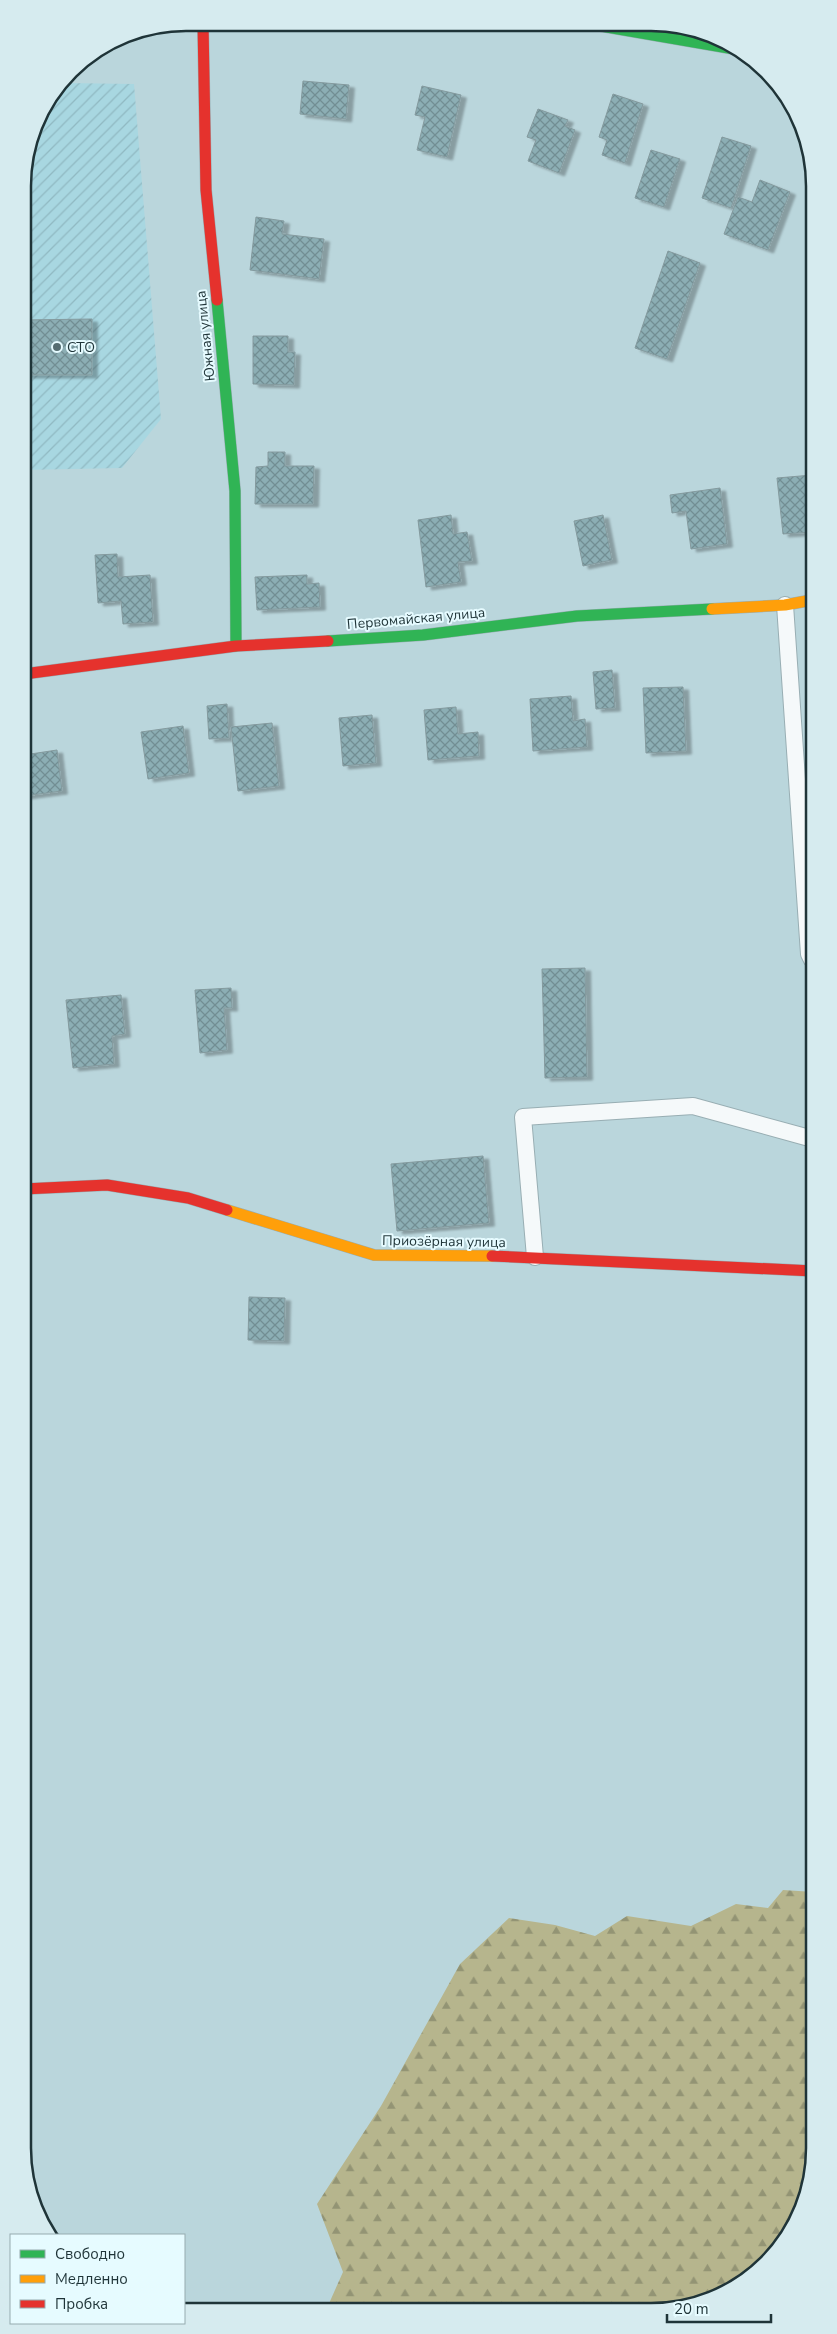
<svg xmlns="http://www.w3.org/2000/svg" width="837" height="2334" viewBox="0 0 837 2334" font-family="'Nunito Sans',sans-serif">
<defs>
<pattern id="industrial-furrows" width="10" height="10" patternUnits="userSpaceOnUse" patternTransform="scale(1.25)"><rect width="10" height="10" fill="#a8d7e1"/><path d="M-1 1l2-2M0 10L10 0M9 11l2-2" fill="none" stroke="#90b9c2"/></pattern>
<pattern id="forest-firs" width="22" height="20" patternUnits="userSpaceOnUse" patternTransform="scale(1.25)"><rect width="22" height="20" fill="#b6b58d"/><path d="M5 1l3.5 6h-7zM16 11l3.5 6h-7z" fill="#939474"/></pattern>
<pattern id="building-cross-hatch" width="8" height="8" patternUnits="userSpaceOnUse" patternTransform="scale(1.25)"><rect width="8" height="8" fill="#8caeb4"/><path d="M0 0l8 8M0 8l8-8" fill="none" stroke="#728e93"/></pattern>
<filter id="shadow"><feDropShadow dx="5.5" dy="3" stdDeviation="1" flood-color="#0004"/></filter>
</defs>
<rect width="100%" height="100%" fill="#bad6dc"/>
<path fill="url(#industrial-furrows)" d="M63,83L134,84L161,419L122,468L23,470V175L39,114Z"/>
<path fill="url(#forest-firs)" d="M783,1890L814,1892V2158L802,2210L774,2256L733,2289L683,2308H327L343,2272L317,2204L381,2106L460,1964L509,1918L555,1925L595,1936L627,1916L691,1926L736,1904L768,1908Z"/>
<path fill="url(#building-cross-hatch)" stroke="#849a9e" filter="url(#shadow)" d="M303,81L349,85L346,119L300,114Z
M422,86L461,95L447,157L417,150L425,117L415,115Z
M613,94L643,104L625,163L602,155L607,140L599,137Z
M538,109L568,120L565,126L575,130L559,173L528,161L536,140L527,137Z
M722,137L751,146L731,208L702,198Z
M651,150L680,159L664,207L635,198Z
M760,180L790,192L768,250L724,234L738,197L752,202Z
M256,217L284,221L282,234L324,239L319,279L250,270Z
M668,251L700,263L667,359L635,348Z
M92,319V375H23V320Z
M253,336H288V352H295L294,385L253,384Z
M268,452H285V466H314L313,504H255L256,467L268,466Z
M812,475V532L783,534L777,478Z
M720,488L727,544L691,549L686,511L672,513L670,495Z
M451,515L453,534L467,532L472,561L458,562L461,582L426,587L418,520Z
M603,515L612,560L583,566L574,521Z
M117,554L118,577L150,575L153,622L123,624L121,601L98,603L95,555Z
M307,575V584L319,583L320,607L257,610L255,577Z
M612,670L615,708L596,709L593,672Z
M683,687L686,751L646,753L643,688Z
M571,696L573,721L585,719L587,747L533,751L530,699Z
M227,704L229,738L209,739L207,706Z
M456,707L458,734L478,732L479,756L428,760L424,710Z
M372,715L376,763L343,766L339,718Z
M272,723L279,786L238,791L231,727Z
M183,726L189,773L148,779L141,732Z
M57,750L62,791L24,796V755Z
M585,968L587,1077L545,1078L542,969Z
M231,988L232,1008H224L227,1050L200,1053L195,990Z
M121,995L125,1034L112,1036L114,1064L73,1068L66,1000Z
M483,1156L489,1223L397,1231L391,1164Z
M249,1297L285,1298L284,1341L248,1340Z"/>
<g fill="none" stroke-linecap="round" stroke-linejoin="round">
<defs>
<path id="lane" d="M785,605L809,954L812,960
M535,1257L523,1117L693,1106L813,1139"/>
<path id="fast" d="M595,25L740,50
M217,300L235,491L236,646
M328,641L423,635L577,616L712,609"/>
<path id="slow" d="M712,609L785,605L812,600
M227,1210L374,1255L492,1256"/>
<path id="jam" d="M203,23L206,190L217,300
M24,674L236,646L328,641
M24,1189L107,1185L188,1198L227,1210
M492,1256L813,1271"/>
</defs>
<use href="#lane" stroke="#98aeb3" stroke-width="18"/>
<use href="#fast" stroke="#98aeb3" stroke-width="12"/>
<use href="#slow" stroke="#98aeb3" stroke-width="12"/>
<use href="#jam" stroke="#98aeb3" stroke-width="12"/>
<use href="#lane" stroke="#f5f9fa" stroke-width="16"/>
<use href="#fast" stroke="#30b455" stroke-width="11"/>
<use href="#slow" stroke="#ff9f0a" stroke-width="11"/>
<use href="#jam" stroke="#e5322d" stroke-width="11"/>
</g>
<circle fill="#556d71" stroke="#e6fbff" stroke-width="2" cx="57" cy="347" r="5"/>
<g text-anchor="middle" stroke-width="4" stroke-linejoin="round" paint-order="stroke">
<g font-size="14" fill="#1f3438" stroke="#e6fbff">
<text transform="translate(205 336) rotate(-96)" y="5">Южная улица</text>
<text transform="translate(416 618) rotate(-5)" y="5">Первомайская улица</text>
<text transform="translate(444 1241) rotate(1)" y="5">Приозёрная улица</text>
</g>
<g font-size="14" fill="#1f3438" stroke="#e6fbff" text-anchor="start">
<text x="67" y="352">СТО</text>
</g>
</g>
<path d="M0 0H837V2334H0ZM186 31H651A155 155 0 0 1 806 186V2148A155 155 0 0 1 651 2303H186A155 155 0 0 1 31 2148V186A155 155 0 0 1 186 31Z" fill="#d6ebef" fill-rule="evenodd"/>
<path fill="none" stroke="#1f3438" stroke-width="2.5" d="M186 31H651A155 155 0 0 1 806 186V2148A155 155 0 0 1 651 2303H186A155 155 0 0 1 31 2148V186A155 155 0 0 1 186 31Z"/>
<rect x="10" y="2234" width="175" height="90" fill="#e6fbff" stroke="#96abaf"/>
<rect x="20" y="2250" width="25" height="8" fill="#30b455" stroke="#96abaf"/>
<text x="55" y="2259" font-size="15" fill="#1f3438">Свободно</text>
<rect x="20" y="2275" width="25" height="8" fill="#ff9f0a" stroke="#96abaf"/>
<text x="55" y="2284" font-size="15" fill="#1f3438">Медленно</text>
<rect x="20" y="2300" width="25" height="8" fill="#e5322d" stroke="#96abaf"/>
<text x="55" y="2309" font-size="15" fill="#1f3438">Пробка</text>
<path d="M667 2314v8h104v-8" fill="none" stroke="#1f3438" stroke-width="2.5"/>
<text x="674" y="2314" font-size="15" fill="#1f3438" stroke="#e6fbff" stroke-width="4" paint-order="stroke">20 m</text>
</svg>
